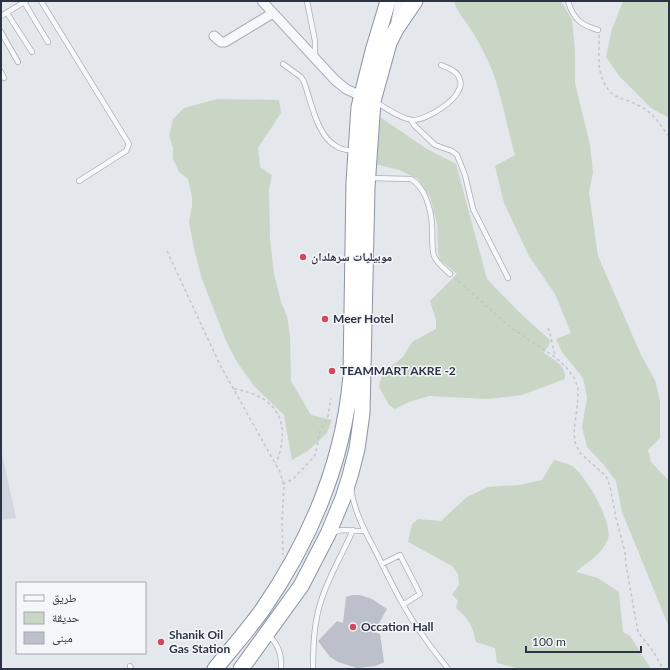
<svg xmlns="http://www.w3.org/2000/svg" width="670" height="670" viewBox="0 0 670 670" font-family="Lato,'Noto Naskh Arabic',sans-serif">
<rect width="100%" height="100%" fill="#e4e7ec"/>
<path fill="#d2d6de" d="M1,449L16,518L1,520Z"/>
<path fill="#c9d6c5" d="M454,1H561L572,20L575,51V83L590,145L593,172L589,193L598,256L641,355L655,380L660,401V438L648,450L651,462L669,481V627L622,512L616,481L603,464L587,447L582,427L587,397L583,378L562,352L556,339L571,333L555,294L529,256L504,203L495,166L515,155C506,125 502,93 489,63C484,53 479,42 473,33C467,22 457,13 454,1Z
M623,1H669V118L651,108L620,77L606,57L612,29Z
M217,99L279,100L281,113L258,148L260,167L272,175L269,189L270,239L274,274L281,302L287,316L290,336L291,381L311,415L332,420L327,433L309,450L292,460L284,415L254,386L237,362L226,341L202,279L194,249L189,221L192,207V197L188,179L179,172L173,159V148L169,135L173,119L184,108Z
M380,117L427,149L456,164L487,279L520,313L551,341L544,353C554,360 566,365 565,379L522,395L488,399L429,396L409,402L395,409L389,405L379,387L382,373L403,357L412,342L436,329V320L430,301L457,274L440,260L438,251L437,224L430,197L418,179L399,170L375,164L376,142Z
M554,460C560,462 567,463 572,466C586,475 613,523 608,539C601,556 589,560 576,572L598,578L619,592L623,632L630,636L651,669H520L497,663L495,648L476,642C472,625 470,620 456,608L458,601L452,594L459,585L458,574L452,566L408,542L412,524L418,519L441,521L467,497L488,487L519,485L542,480Z"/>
<path fill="#bbc0ca" d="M352,595H360L372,599L387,609L374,632L380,634L384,662L376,666L357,668L338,662L330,657L318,641L337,621L343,623L346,597Z"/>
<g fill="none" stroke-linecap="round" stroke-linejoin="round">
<defs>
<path id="service" d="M41,1L129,144L126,151L79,181
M307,1L315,41V57
M568,1C573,19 581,25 598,30
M24,2L48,42
M7,13L32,52
M1,16L26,1
M1,32L18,62
M283,64L301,77L304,82C311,101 317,136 336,146C341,150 348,150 354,151
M1,72L4,78
M376,102C387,109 400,118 412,120C427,121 466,96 460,80C458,71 448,68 441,65
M411,120L414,125L435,145L452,151L457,155L465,175L473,209L508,278
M369,178L411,179C425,187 431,209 432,225C433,234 431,247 434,256C437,263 445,269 450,274
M351,488C354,512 366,533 377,554C391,582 405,612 424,637C431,648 440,658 448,669
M332,533L341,530L365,531
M382,564L400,555L420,594L404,604
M268,635C279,644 282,655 281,669
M130,666L131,669
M313,669C313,645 314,621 322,598C330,574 343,553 353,530"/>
<path id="minor" d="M262,1L335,80L346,89L361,96
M214,36L221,42H225L273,13"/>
<path id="tertiary" d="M396,27L401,1"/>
<path id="trunk" d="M215,669C231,649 248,630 263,609C311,539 344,460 351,375L354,182L359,107L373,51L388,1
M241,669L301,586L328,534L343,498L350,476L357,449L362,413L367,187L373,101L389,43L396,29L415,1"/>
</defs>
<use href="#service" stroke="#a9aeb7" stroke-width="6"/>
<use href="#minor" stroke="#a9aeb7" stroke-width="11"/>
<use href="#tertiary" stroke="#a9aeb7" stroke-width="13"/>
<use href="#trunk" stroke="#8b94a3" stroke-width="17"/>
<path stroke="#c2c5cb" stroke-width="1.5" stroke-dasharray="3 3" stroke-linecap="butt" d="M599,35C600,48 597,62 601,75C610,101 619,95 640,106C652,112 661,125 669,137
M167,251L220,365L280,472L284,486L282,521L283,555
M454,277L510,327L555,357L566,367L575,379L578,389V399L574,432L575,442L580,453L606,476L610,486L616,518L625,552L626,565L638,632L653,651L663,669
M548,328L551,337L555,357
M234,389C278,396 292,423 276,463
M283,484L293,479L313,458L316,453L319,433L328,416L331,398"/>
<use href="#service" stroke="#f7f8fa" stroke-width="4.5"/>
<use href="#minor" stroke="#f7f8fa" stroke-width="9"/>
<use href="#tertiary" stroke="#f7f8fa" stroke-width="11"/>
<use href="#trunk" stroke="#fff" stroke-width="15"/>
</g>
<g fill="#d1495b" stroke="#f4f6f9" stroke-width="1.5">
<circle cx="303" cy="257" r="4"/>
<circle cx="325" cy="319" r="4"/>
<circle cx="332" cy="371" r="4"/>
<circle cx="353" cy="627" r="4"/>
<circle cx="161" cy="642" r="4"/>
</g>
<g text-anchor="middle" stroke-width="3" stroke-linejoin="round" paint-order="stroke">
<g font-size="12" font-weight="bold" fill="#2b3445" stroke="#f4f6f9" text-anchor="start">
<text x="311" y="261">موبيليات سرهلدان</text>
<text x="333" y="323">Meer Hotel</text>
<text x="340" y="375">TEAMMART AKRE -2</text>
<text x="361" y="631">Occation Hall</text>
<text x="169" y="639">Shanik Oil<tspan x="169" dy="14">Gas Station</tspan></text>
</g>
</g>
<rect width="670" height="670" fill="none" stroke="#2b3445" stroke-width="4"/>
<rect x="16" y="582" width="130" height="72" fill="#f4f6f9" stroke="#a4a8b1"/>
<rect x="24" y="595" width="20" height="6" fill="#f7f8fa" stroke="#a4a8b1"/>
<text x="52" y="602" font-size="12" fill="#2b3445">طريق</text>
<rect x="24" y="612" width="20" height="12" fill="#c9d6c5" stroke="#a4a8b1"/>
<text x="52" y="622" font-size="12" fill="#2b3445">حديقة</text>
<rect x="24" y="632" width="20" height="12" fill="#bbc0ca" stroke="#a4a8b1"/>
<text x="52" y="642" font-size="12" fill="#2b3445">مبنى</text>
<path d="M526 646v6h115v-6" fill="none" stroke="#2b3445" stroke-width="2"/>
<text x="532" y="646" font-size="12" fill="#2b3445" stroke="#f4f6f9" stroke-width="3" paint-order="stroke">100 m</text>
</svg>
